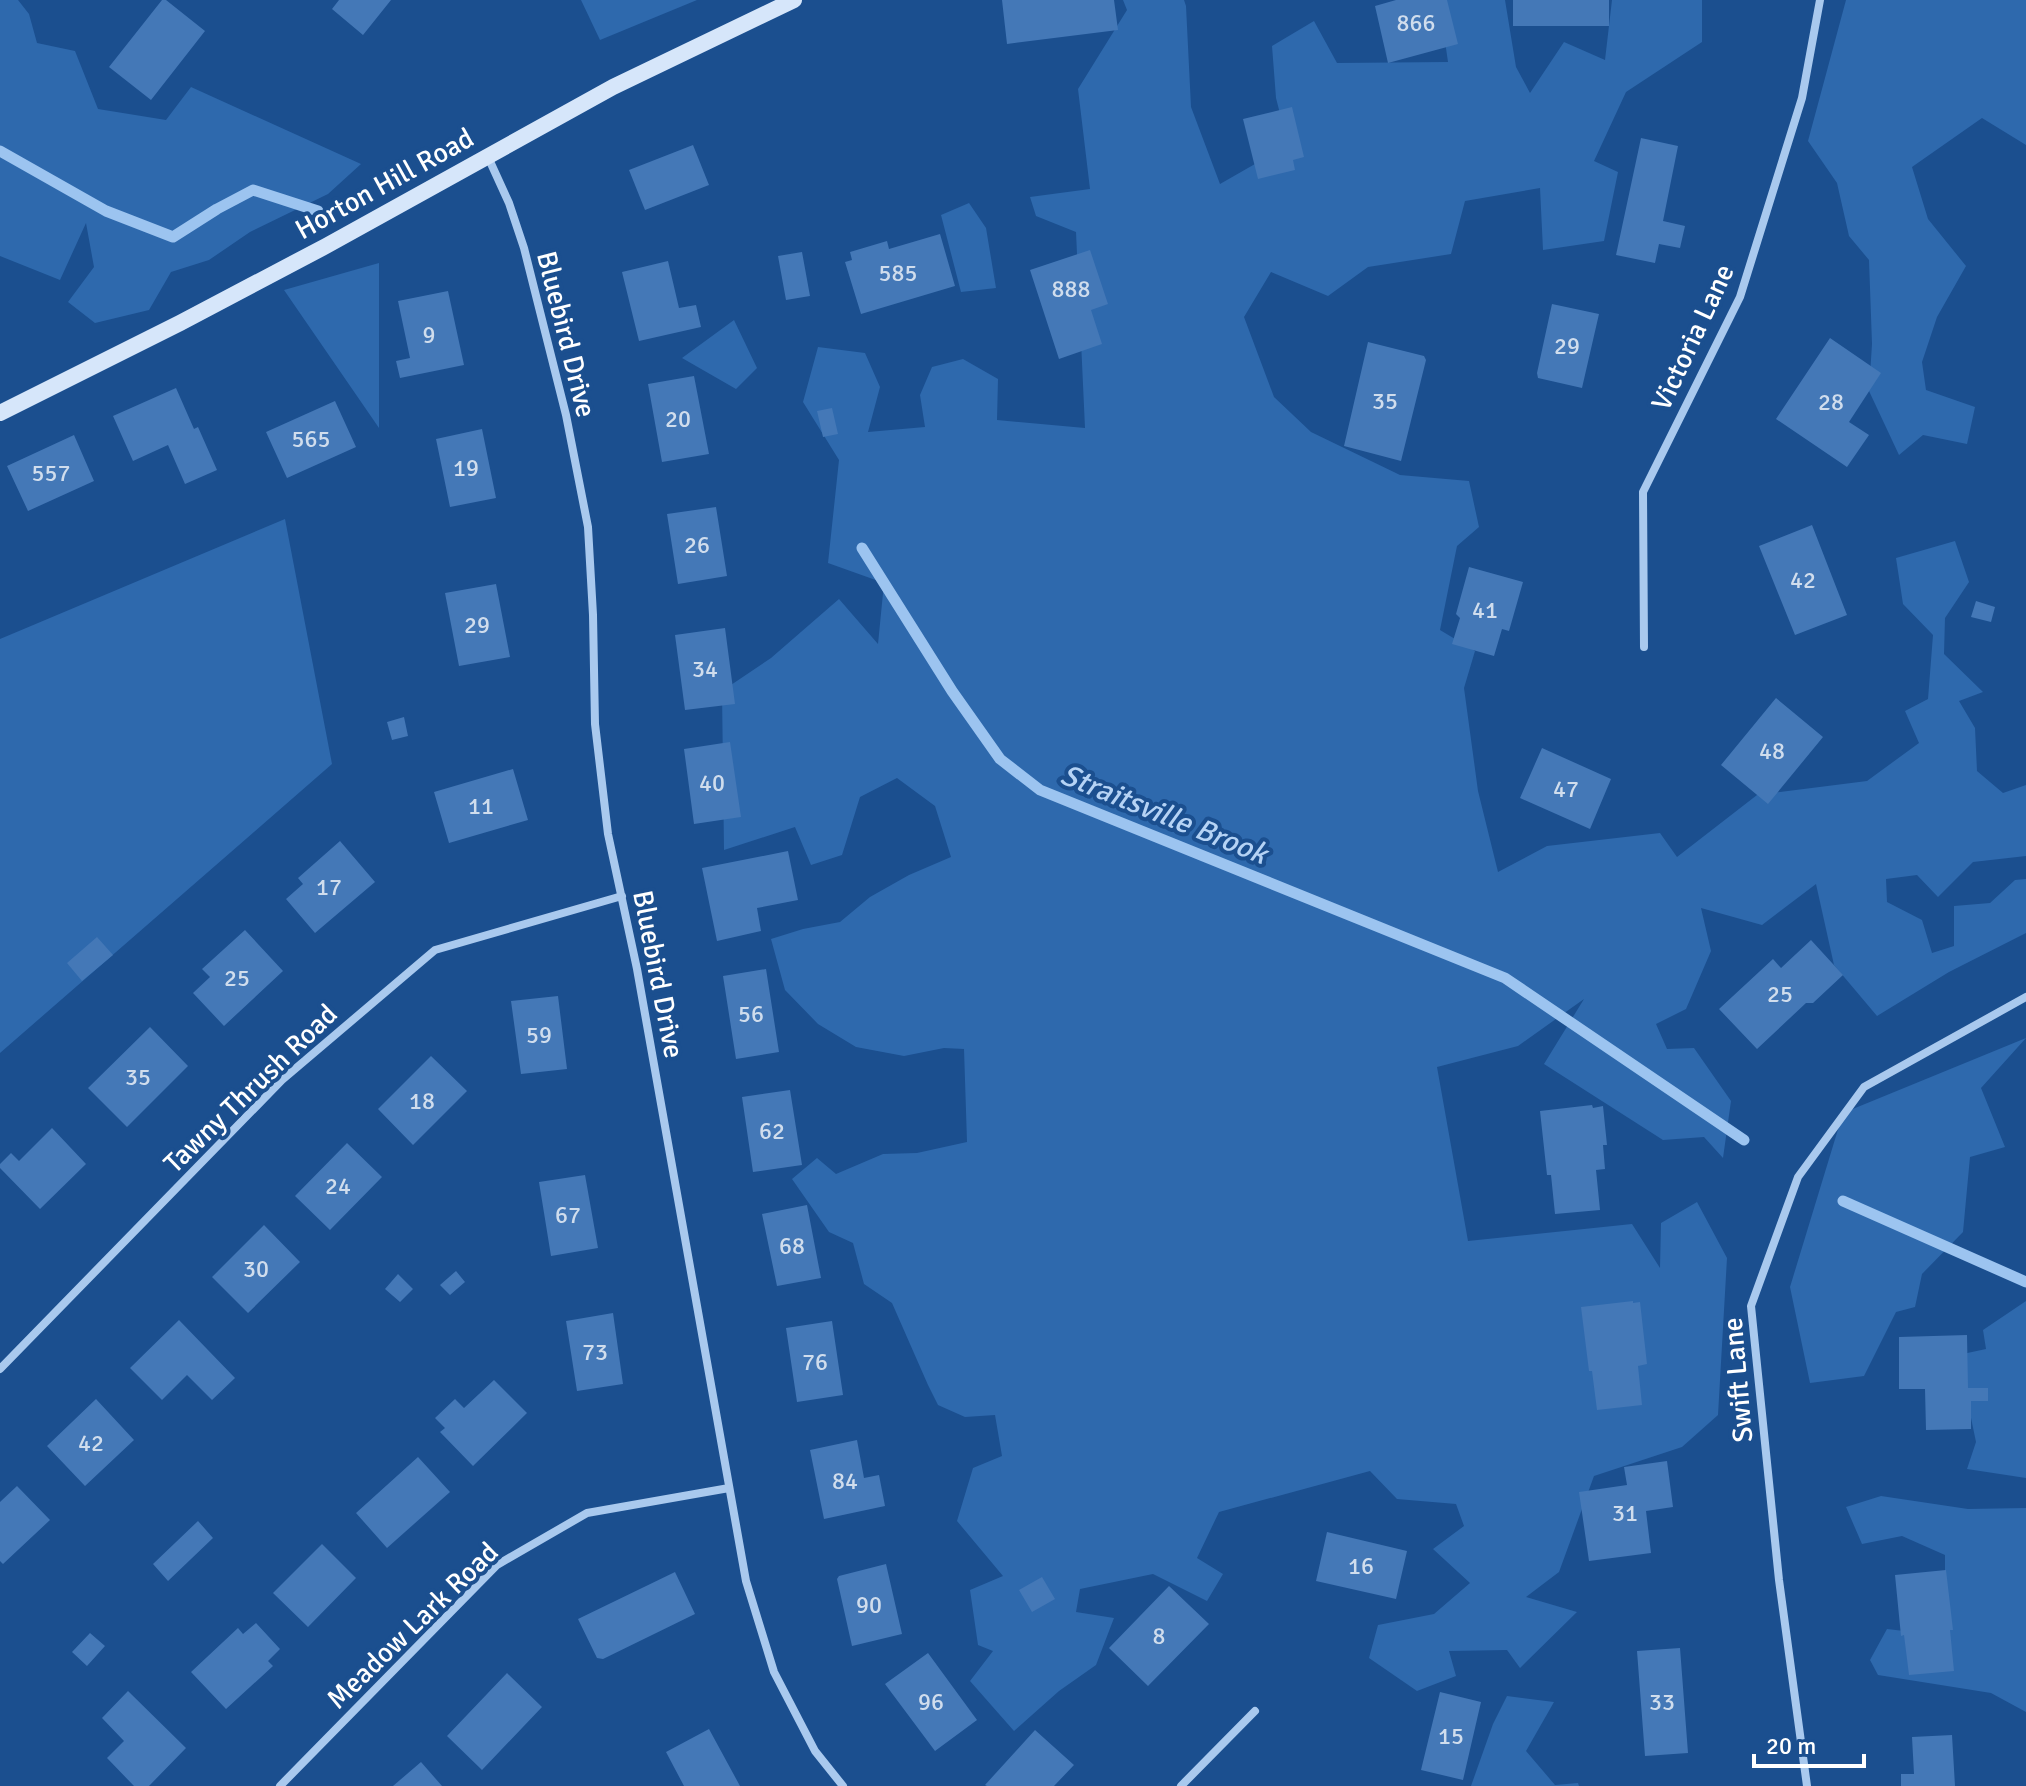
<svg xmlns="http://www.w3.org/2000/svg" width="2026" height="1786" viewBox="0 0 2026 1786" font-family="Signika,sans-serif">
<rect width="100%" height="100%" fill="#1b4f8f"/>
<path fill="#2e69ad" d="M0,0H18L29,14L37,43L75,51L98,109L166,120L191,87L361,164L328,194L250,232L209,260L171,272L149,310L95,323L68,302L94,267L86,223L60,280L0,256Z
M581,0H697L600,40Z
M1123,0H1184L1186,6L1191,107L1220,184L1288,145L1276,98L1272,46L1314,21L1337,63L1448,62L1439,0H1505L1516,67L1530,93L1564,42L1605,60L1612,0H1702V42L1626,92L1594,161L1618,172L1604,241L1543,250L1540,188L1465,201L1451,254L1368,267L1328,296L1271,272L1244,317L1274,397L1311,432L1400,475L1469,481L1479,527L1457,546L1440,630L1475,651L1464,688L1478,791L1498,872L1547,846L1660,833L1677,857L1757,795L1867,781L1919,743L1905,711L1928,699L1933,635L1903,604L1896,558L1955,541L1969,582L1945,618L1944,654L1983,692L1959,701L1975,728L1977,771L2003,793L2026,785V856L1973,862L1938,897L1917,875L1886,879L1887,902L1922,920L1932,953L1954,946V906L1990,903L2015,880L2026,879V933L1949,972L1877,1016L1834,965L1816,884L1762,925L1701,908L1711,951L1686,1009L1656,1024L1667,1049L1694,1048L1731,1101L1723,1158L1704,1137L1663,1140L1544,1064L1584,999L1518,1046L1437,1067L1468,1241L1632,1224L1660,1268L1661,1223L1697,1202L1727,1258L1718,1415L1682,1447L1594,1476L1559,1572L1526,1597L1577,1612L1520,1668L1507,1650L1449,1651L1456,1676L1417,1691L1369,1658L1378,1625L1434,1614L1470,1583L1433,1549L1464,1526L1456,1504L1397,1499L1370,1471L1219,1512L1197,1558L1223,1574L1207,1601L1153,1574L1080,1589L1076,1612L1114,1618L1096,1665L1059,1691L1014,1731L970,1681L993,1651L978,1645L970,1590L1003,1576L957,1521L973,1468L1002,1456L995,1415L965,1417L938,1405L928,1385L892,1303L864,1284L853,1243L829,1232L792,1179L817,1158L836,1174L883,1154L917,1153L967,1142L964,1049L944,1048L904,1056L856,1047L818,1024L785,990L771,939L803,929L840,922L870,897L909,875L951,857L935,806L897,778L860,797L842,855L811,865L795,827L724,850L722,691L771,658L839,599L878,644L884,583L828,563L839,460L803,402L818,347L865,353L880,387L868,432L925,427L920,395L932,367L963,359L998,379L997,420L1085,428L1076,232L1036,216L1030,197L1090,189L1078,89L1127,10Z
M1846,0H2026V145L1982,118L1912,167L1928,219L1966,266L1937,317L1922,362L1926,390L1975,407L1967,444L1923,435L1899,455L1869,391L1872,344L1869,260L1849,236L1837,183L1808,141Z
M969,203L986,228L996,288L961,292L941,215Z
M379,263V428L284,290Z
M734,320L757,368L736,389L682,358Z
M285,519L332,764L0,1053V639Z
M2026,1038L1981,1088L2005,1147L1970,1157L1963,1232L1922,1274L1915,1307L1896,1312L1864,1376L1810,1383L1790,1287L1843,1113Z
M2026,1301V1478L1967,1469L1976,1442L1958,1355L1986,1349L1983,1330Z
M1881,1496L1968,1509L2026,1508V1712L1991,1693L1878,1675L1870,1660L1887,1629L1913,1632L1945,1626V1555L1902,1536L1862,1544L1846,1507Z
M1507,1696L1554,1702L1526,1751L1555,1785L1578,1783L1579,1786H1471L1493,1724Z"/>
<g fill="none" stroke-linecap="round" stroke-linejoin="round">
<path stroke="#9cc4f0" stroke-width="11" d="M0,151L106,211L173,237L217,209L253,190L318,211
M862,548L952,691L1000,759L1040,790L1505,978L1744,1140
M1843,1201L2026,1282"/>
</g>
<path fill="#4478b7" d="M162,0H166L205,31L151,100L109,67Z
M339,0H391L363,35L332,9Z
M1002,0H1114L1118,30L1007,44Z
M1396,0H1447L1458,44L1388,63L1375,6Z
M1513,0H1609V26H1513Z
M1292,107L1304,157L1293,160L1295,170L1258,179L1243,119Z
M1641,138L1678,146L1663,221L1685,226L1680,248L1659,244L1655,263L1616,255Z
M693,145L709,185L645,210L629,170Z
M940,234L955,286L861,314L845,262L852,260L850,252L887,241L889,249Z
M1090,250L1108,304L1091,310L1102,344L1059,359L1030,270Z
M802,252L810,296L786,300L778,256Z
M668,261L679,308L696,305L701,327L639,341L622,272Z
M448,291L464,365L400,378L396,361L410,358L398,301Z
M1552,304L1599,314L1582,388L1538,378L1537,373Z
M1830,338L1881,373L1849,422L1869,435L1847,467L1776,419Z
M1368,342L1424,356L1426,360L1401,461L1344,446Z
M694,376L709,454L662,462L648,384Z
M176,388L194,429L198,427L217,470L185,484L168,445L133,461L113,416Z
M335,401L356,447L287,478L266,432Z
M832,408L838,434L823,437L817,411Z
M482,429L496,498L450,507L436,439Z
M74,435L94,481L28,511L7,466Z
M716,507L727,576L678,584L667,514Z
M1812,525L1847,615L1795,635L1759,546Z
M1469,567L1523,582L1509,631L1502,629L1494,656L1452,644L1460,618L1456,614Z
M496,584L510,657L459,666L445,593Z
M1976,601L1995,607L1991,622L1971,617Z
M725,628L735,704L685,710L675,635Z
M1776,698L1823,737L1768,804L1721,765Z
M404,717L408,736L392,740L387,722Z
M730,742L741,817L694,824L684,749Z
M1542,748L1611,779L1590,829L1520,798Z
M513,769L528,820L449,843L434,792Z
M340,841L375,882L315,933L286,899L303,884L298,878Z
M788,851L798,900L757,908L761,931L717,941L702,868Z
M245,930L283,971L224,1026L193,993L210,977L202,969Z
M97,937L113,955L82,981L67,963Z
M1811,940L1843,975L1813,1003H1806L1757,1049L1719,1009L1773,959L1781,968Z
M766,969L779,1052L736,1059L723,976Z
M558,996L567,1069L521,1074L511,1001Z
M150,1027L188,1066L127,1127L88,1088Z
M431,1056L467,1091L413,1145L378,1109Z
M790,1090L802,1165L753,1172L742,1097Z
M1592,1105L1593,1108L1603,1106L1607,1145H1603L1605,1169L1596,1170L1600,1210L1555,1214L1551,1175H1547L1540,1111Z
M52,1128L86,1164L40,1209L0,1168V1164L11,1153L19,1161Z
M347,1143L382,1177L330,1230L295,1196Z
M585,1175L598,1248L551,1256L539,1182Z
M807,1205L821,1278L777,1286L762,1214Z
M264,1225L300,1262L248,1313L212,1277Z
M456,1271L465,1282L450,1295L440,1285Z
M398,1274L413,1289L400,1302L385,1289Z
M1633,1301V1303L1640,1302L1647,1364L1638,1366L1642,1405L1597,1410L1592,1371H1589L1581,1307Z
M613,1313L623,1384L577,1391L566,1321Z
M179,1320L235,1378L212,1400L187,1375L162,1400L130,1368Z
M832,1321L843,1395L797,1402L786,1328Z
M1967,1335L1968,1388H1988V1401H1971V1429L1926,1430L1925,1389H1899V1337Z
M494,1380L527,1413L473,1466L440,1432L445,1428L435,1418L455,1399L464,1408Z
M96,1399L134,1440L85,1486L47,1446Z
M857,1440L864,1478L879,1475L885,1506L824,1519L810,1450Z
M418,1457L450,1492L387,1548L356,1513Z
M1667,1461L1673,1507L1646,1511L1651,1553L1589,1561L1579,1492L1627,1485L1624,1467Z
M17,1486L50,1520L3,1564L0,1561V1502Z
M198,1521L213,1538L168,1581L153,1564Z
M1327,1532L1407,1551L1396,1599L1316,1581Z
M322,1544L356,1578L308,1627L273,1593Z
M886,1564L902,1634L852,1646L837,1579L839,1576Z
M1946,1570L1953,1630H1950L1954,1671L1909,1675L1904,1635L1901,1636L1895,1575Z
M675,1572L695,1614L603,1659L597,1658L578,1619Z
M1042,1577L1055,1599L1032,1612L1019,1590Z
M1169,1586L1209,1624L1148,1686L1109,1648Z
M256,1623L280,1649L268,1661L273,1666L226,1709L191,1672L238,1628L243,1634Z
M90,1633L105,1646L87,1666L72,1652Z
M1680,1648L1688,1753L1645,1756L1637,1651Z
M928,1653L977,1720L935,1751L885,1684Z
M507,1673L542,1707L482,1770L447,1736Z
M128,1691L186,1748L149,1786H134L107,1758L124,1741L102,1718Z
M1440,1692L1481,1702L1463,1780L1421,1770Z
M709,1729L740,1786H684L666,1752Z
M1035,1730L1074,1765L1054,1786H987L985,1785Z
M1952,1735L1955,1786H1901V1774H1914L1912,1737Z
M421,1762L442,1786H393Z"/>
<g fill="none" stroke-linecap="round" stroke-linejoin="round">
<path stroke="#a9c9ee" stroke-width="8" d="M488,157L509,203L524,248L566,415L588,527L593,615L595,724L608,834L637,969L746,1581L774,1672L815,1751L843,1786
M1644,647L1643,492L1740,297L1802,98L1820,0
M0,1369L282,1080L435,950L622,896
M280,1786L497,1565L587,1513L729,1488
M1181,1786L1255,1711
M1807,1786L1779,1580L1751,1306L1798,1177L1864,1087L2026,997"/>
<path stroke="#d6e6fa" stroke-width="16" d="M0,413L180,323L326,246L613,87L794,0"/>
</g>
<g text-anchor="middle" stroke-width="8" stroke-linejoin="round" paint-order="stroke">
<g font-size="24" fill="#d0dded">
<text x="1416" y="31">866</text>
<text x="898" y="281">585</text>
<text x="1071" y="297">888</text>
<text x="429" y="343">9</text>
<text x="1567" y="354">29</text>
<text x="1385" y="409">35</text>
<text x="1831" y="410">28</text>
<text x="678" y="427">20</text>
<text x="311" y="447">565</text>
<text x="466" y="476">19</text>
<text x="51" y="481">557</text>
<text x="697" y="553">26</text>
<text x="1803" y="588">42</text>
<text x="1485" y="618">41</text>
<text x="477" y="633">29</text>
<text x="705" y="677">34</text>
<text x="1772" y="759">48</text>
<text x="712" y="791">40</text>
<text x="1566" y="797">47</text>
<text x="481" y="814">11</text>
<text x="329" y="895">17</text>
<text x="237" y="986">25</text>
<text x="1780" y="1002">25</text>
<text x="751" y="1022">56</text>
<text x="539" y="1043">59</text>
<text x="138" y="1085">35</text>
<text x="422" y="1109">18</text>
<text x="772" y="1139">62</text>
<text x="338" y="1194">24</text>
<text x="568" y="1223">67</text>
<text x="792" y="1254">68</text>
<text x="256" y="1277">30</text>
<text x="595" y="1360">73</text>
<text x="815" y="1370">76</text>
<text x="91" y="1451">42</text>
<text x="845" y="1489">84</text>
<text x="1625" y="1521">31</text>
<text x="1361" y="1574">16</text>
<text x="869" y="1613">90</text>
<text x="1159" y="1644">8</text>
<text x="931" y="1710">96</text>
<text x="1662" y="1710">33</text>
<text x="1451" y="1744">15</text>
</g>
<g font-size="28" fill="#fff" stroke="#1b4f8f">
<text transform="translate(384 183) rotate(-29)" y="10">Horton Hill Road</text>
<text transform="translate(567 334) rotate(76)" y="10">Bluebird Drive</text>
<text transform="translate(1692 337) rotate(-65)" y="10">Victoria Lane</text>
<text transform="translate(659 974) rotate(79)" y="10">Bluebird Drive</text>
<text transform="translate(250 1088) rotate(-44)" y="10">Tawny Thrush Road</text>
<text transform="translate(1737 1380) rotate(-95)" y="10">Swift Lane</text>
<text transform="translate(412 1625) rotate(-44)" y="10">Meadow Lark Road</text>
</g>
<g font-size="30" font-style="italic" fill="#b5d3f5" stroke="#1b4f8f">
<text transform="translate(1164 814) rotate(22)" y="10">Straitsville Brook</text>
</g>
</g>
<path d="M1754 1754v12h110v-12" fill="none" stroke="#ffffff" stroke-width="4"/>
<text x="1766" y="1754" font-size="24" fill="#ffffff" stroke="#1b4f8f" stroke-width="6" paint-order="stroke">20 m</text>
</svg>
